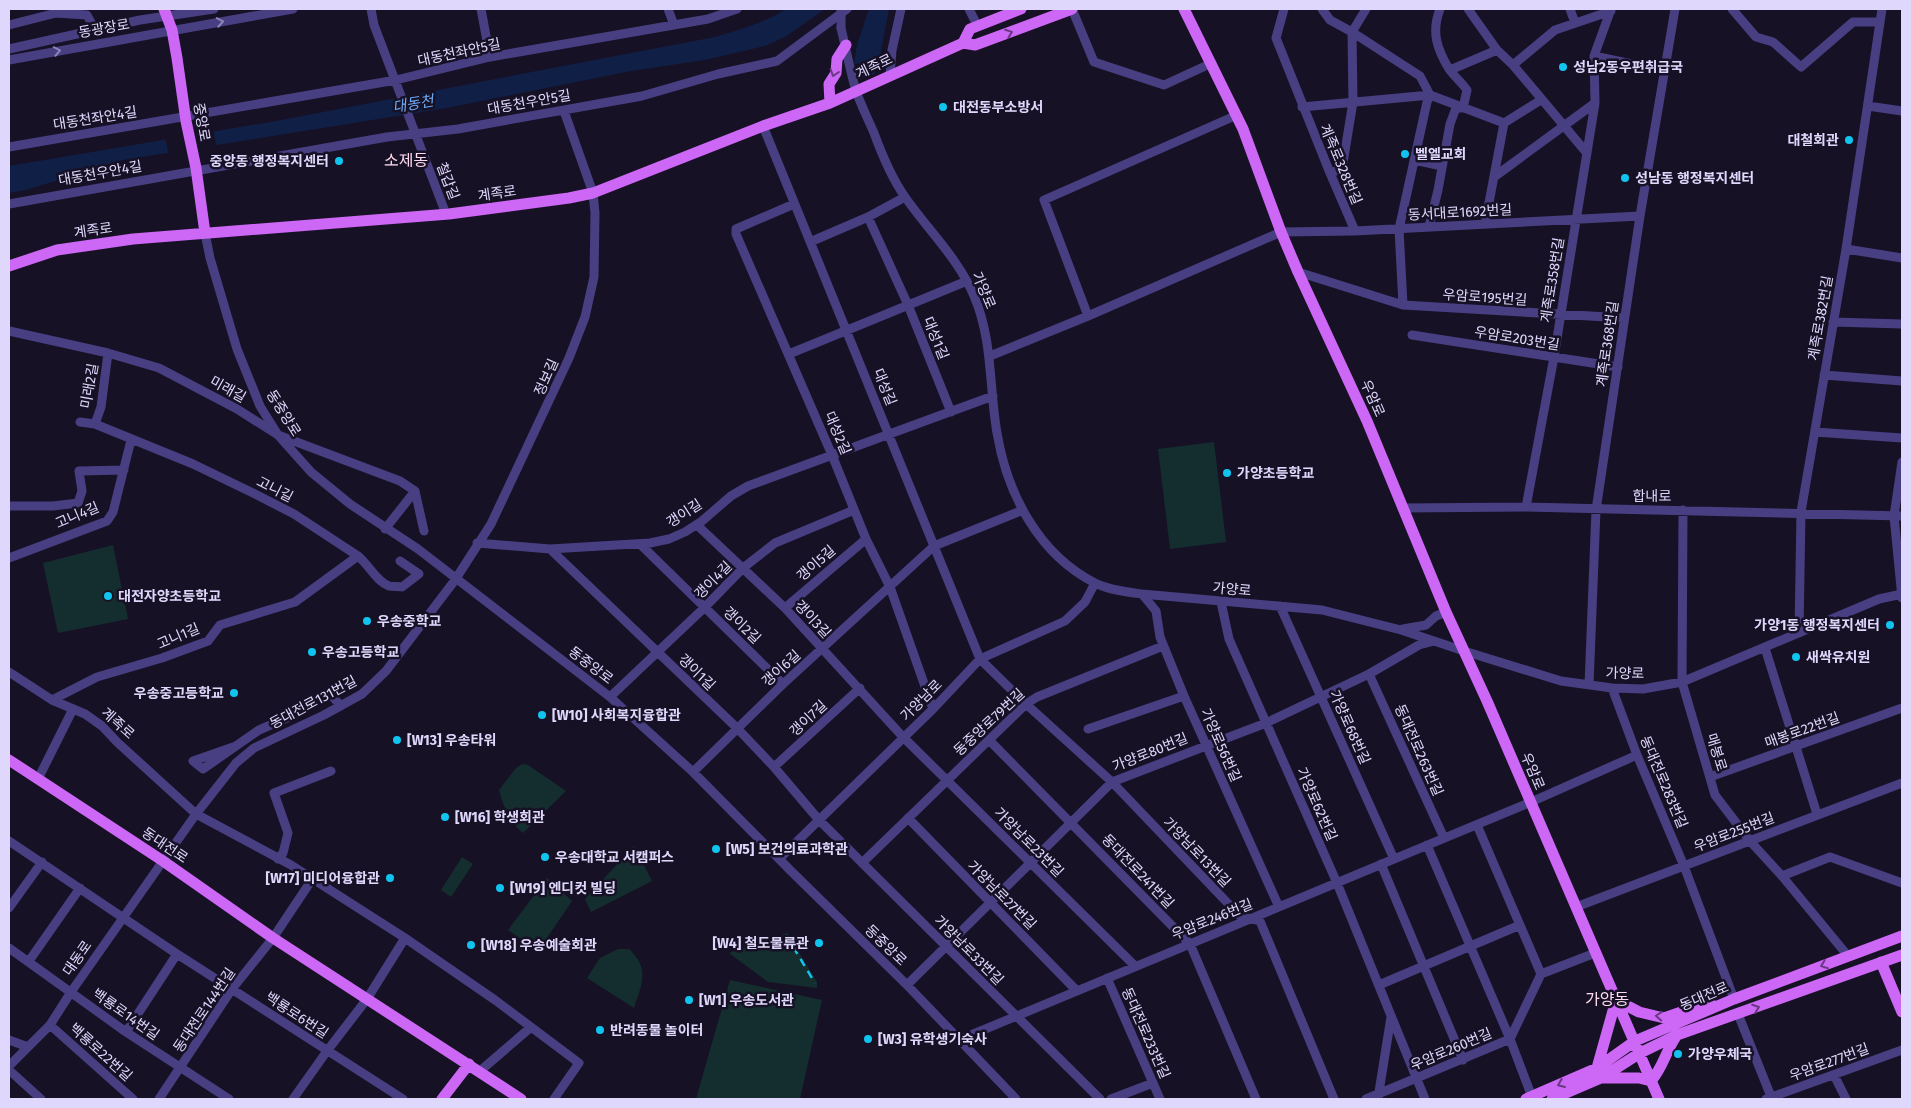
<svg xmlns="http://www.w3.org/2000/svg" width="1911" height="1108" viewBox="0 0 1911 1108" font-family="'Fira Sans','Noto Sans KR',sans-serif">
<rect width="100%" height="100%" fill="#171126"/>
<path fill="#142e2f" d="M1214,442L1226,542L1170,549L1158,449Z
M113,545L128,619L58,633L43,563Z
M522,764L528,765L566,791L523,833C510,823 503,806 499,790L516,768Z
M634,846L652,881L591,912L585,899Z
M462,857L473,864L451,897L441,890Z
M547,878L572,901L538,951L508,930Z
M787,933L817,982V988L768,982L729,953Z
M618,949H629C650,969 642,984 634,1008L587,978L600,958Z
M730,980L822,1000L800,1099H696Z"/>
<path fill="#101f46" d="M786,9H825L785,37L765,46L705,60L631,71L447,108L123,160L26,190L9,193V166L276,121L715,37C739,30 764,23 786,9Z
M869,9H889L879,62L854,64L857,45Z"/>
<path fill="#171126" d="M213,129L217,149L169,156L165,137Z"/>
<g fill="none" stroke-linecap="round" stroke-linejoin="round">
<path stroke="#101f46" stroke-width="14" d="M869,69L880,9"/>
<path stroke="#483f82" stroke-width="9" d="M371,9L374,25L446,214
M481,9L490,57
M668,9L674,25
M969,9L977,25
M1072,9L1094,62L1164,85L1212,63
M1284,9L1276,38L1330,173L1355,231
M1322,9L1330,20L1352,32L1420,76L1430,95L1504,123
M1468,9L1497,50L1513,65L1586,152
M1570,9L1575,23
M1732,9L1756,37L1773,42L1801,67L1853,22H1880
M9,25L56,13L87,15L95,30
M841,28C846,49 850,70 856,91C861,105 868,119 874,133C882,155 891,177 905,197C928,230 958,258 974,296C993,340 989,388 997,433C1007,493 1038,554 1095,583C1109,590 1127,592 1142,594L1322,610L1401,630L1464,651L1561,681L1612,688L1643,689L1682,682L1879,599L1902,594
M9,49L140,20L214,9
M1594,56L1665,71
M9,60L293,9
M1513,65L1555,30L1611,11
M1450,70L1497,50
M890,75L892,50L901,9
M1868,106L1902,111
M1302,107L1430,95
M763,126L980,659L1026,704L1112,782L1240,916L1260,921L1334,1099
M9,147L396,80L490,57L708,19L737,9
M1414,160L1442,166
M1330,173L1342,169L1353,102L1352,32L1366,9
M1494,177L1595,103
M9,204L387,137L458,129L642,96L718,74L777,61L847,9
M794,204L736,229V234L832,455L866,539L890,587L933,709
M868,217L908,305L951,412
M1485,224L1504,123L1541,100
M1429,227L1438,190L1450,124L1456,108H1463L1467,90C1462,83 1454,76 1449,69C1437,49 1431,32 1440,9
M205,233L210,258L237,349L260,406L278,435L311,472L350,504L418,549L610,697L693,772L790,870L907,985L1016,1099
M810,242L868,217L905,197
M1846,249L1902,258
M1298,272L1403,305L1624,318
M1403,305L1399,229L1427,102L1430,95
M1088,316L1044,200L1237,115
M1833,322L1902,324
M9,331L108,353L159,368L237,409L278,435L400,481L415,491L424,531
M1412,335L1618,367
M789,354L967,281
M990,356L1088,316L1281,232L1355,231L1640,216
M1824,375L1902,381
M80,422L95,424L193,464L253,493L294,514L358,556C369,565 376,581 389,586C393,587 398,586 402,587L419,574L400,561
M95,424L101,407L108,353
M1815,432L1902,438
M9,506H53L78,503L82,491L79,471L124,470
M1526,507L1554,357L1595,103L1594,56L1611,9
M1402,508L1526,507L1902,516
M1683,510L1682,682L1715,795L1750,841L1782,876L1848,956
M697,525L785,608L903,737L1135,966
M385,529L415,491
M477,543L550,549L650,543L669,539L685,532L702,521L731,496L748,486L993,396
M640,544L783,684
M550,549L737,728L774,767L819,820L1100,1099
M9,558L107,521L113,512L131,440
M1142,594L1156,611L1160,637L1184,696L1279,907
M1902,598L1894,516L1902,462
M1221,602L1229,639L1337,883L1425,1099
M1280,606L1394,859
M785,608L866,539
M1403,629L1426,625L1436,616L1446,612
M1799,633L1801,512L1846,249L1882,9
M1765,648L1817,814
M9,672L52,700L85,714L102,726L117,742L196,814L291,865L405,938L495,1000L579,1063L554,1099
M1369,674L1444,838
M1589,685L1596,510L1640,216L1675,9
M1612,688L1637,755L1684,866L1734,999
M610,697L704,608L743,568L775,543L854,510
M52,700L97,677L162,658L208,641L220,625L295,602L358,556
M1088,729L1184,696
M989,740L1190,944L1256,1099
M236,746L193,761L203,769L259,730L303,711L323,695H331L341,706
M774,767L860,688
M693,772L783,684L934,546L1023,510
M1710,777L1902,708
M38,779L73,709
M908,818L1077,991
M1477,825L1541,974
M9,841L177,954L403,1099
M1427,845L1510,1039L1532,1097
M278,859L283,853L288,833L274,793L331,771
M779,859L933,709L980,659L1065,621L1085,602L1095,583
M862,863L1026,704L1037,697L1163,646
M1381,864L1463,1060
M1782,876L1830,857L1902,883
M1576,907L1902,783
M9,908L42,862
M9,948L126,1032L229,1099
M29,961L80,888
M1107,978L1160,1099
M907,985L1112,782L1266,723L1369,674L1419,645L1434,641
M1379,985L1520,925
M1738,1014L1772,1099
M50,1025L133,1099
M126,1032L177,954
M9,1040L28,1047
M959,1040L1531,802L1637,755
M9,1066L50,1025L71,992L196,814L236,763L254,748L324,715L362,694L386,671L455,580L491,524L569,358L585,317L594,277L595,213L593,193L564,111
M9,1070L41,1099
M480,1071L530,1028
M1834,1075L1846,1099
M1378,1098L1391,1017
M159,1099L232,989L273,938L313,878
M293,1099L327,1051L367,999L405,938
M1111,1099L1153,1083
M1366,1099L1510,1039L1541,974L1595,953
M1766,1099L1902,1050"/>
<path stroke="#cd67f5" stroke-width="11" d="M164,9L172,30L177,58L186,121L196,168L205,233
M1184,9L1243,129L1281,232L1298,272L1367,421L1446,612L1487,701L1659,1099
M963,43L970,29L1021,9
M830,103L829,84L836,73L837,59L846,45
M9,266L57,250L133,239L449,214L569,198L593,193L763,126L830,103L963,43L975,45L1072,9
M9,760L163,861L273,938L521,1099
M1881,962L1902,1012
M1616,1000L1639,1012L1664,1018L1710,1002
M1597,1068L1616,1000
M1601,1078H1639L1651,1081
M1651,1081C1663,1068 1666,1050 1677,1035
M442,1099L469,1064
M1526,1099L1597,1068L1635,1041L1734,999L1902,936
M1552,1099L1601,1078L1640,1053L1677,1035L1902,955"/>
<path stroke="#11c4ef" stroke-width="2.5" stroke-dasharray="8 6" stroke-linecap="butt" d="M786,935L815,983"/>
<path stroke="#483f82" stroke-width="9" d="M841,9V28"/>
</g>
<defs><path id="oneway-chevron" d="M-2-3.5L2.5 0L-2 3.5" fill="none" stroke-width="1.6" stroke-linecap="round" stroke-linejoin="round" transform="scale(1.25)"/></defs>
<g stroke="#8c84b9">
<use href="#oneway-chevron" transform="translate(220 22) rotate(-10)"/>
<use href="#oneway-chevron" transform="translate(57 51) rotate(-11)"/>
</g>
<g stroke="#693883">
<use href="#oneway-chevron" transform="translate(1009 33) rotate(-21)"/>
<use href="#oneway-chevron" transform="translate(834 73) rotate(108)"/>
<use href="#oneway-chevron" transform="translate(1824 965) rotate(159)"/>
<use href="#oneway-chevron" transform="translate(1756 1008) rotate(-20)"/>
<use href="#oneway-chevron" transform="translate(1659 1016) rotate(-176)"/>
<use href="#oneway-chevron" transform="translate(1561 1084) rotate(157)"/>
</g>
<g fill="#11c4ef" stroke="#171126" stroke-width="2">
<circle cx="1563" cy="67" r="5"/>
<circle cx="943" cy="107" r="5"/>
<circle cx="1849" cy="140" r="5"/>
<circle cx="1405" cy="154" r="5"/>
<circle cx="339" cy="161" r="5"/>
<circle cx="1625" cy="178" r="5"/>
<circle cx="1227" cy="473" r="5"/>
<circle cx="108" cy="596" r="5"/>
<circle cx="367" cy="621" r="5"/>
<circle cx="1890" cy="625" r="5"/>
<circle cx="312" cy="652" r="5"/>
<circle cx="1796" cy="657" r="5"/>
<circle cx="234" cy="693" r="5"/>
<circle cx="542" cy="715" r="5"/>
<circle cx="397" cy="740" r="5"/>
<circle cx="445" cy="817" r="5"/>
<circle cx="716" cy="849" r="5"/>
<circle cx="545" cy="857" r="5"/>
<circle cx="390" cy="878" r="5"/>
<circle cx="500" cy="888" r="5"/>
<circle cx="819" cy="943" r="5"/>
<circle cx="471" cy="945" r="5"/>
<circle cx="689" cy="1000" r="5"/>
<circle cx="600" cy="1030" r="5"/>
<circle cx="868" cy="1039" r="5"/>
<circle cx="1678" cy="1054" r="5"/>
</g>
<g text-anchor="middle" stroke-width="5" stroke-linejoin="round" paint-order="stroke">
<g font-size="14" fill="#e0d8fc" stroke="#171126">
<text transform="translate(104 28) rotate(-10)" y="5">동광장로</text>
<text transform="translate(459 52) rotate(-12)" y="5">대동천좌안5길</text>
<text transform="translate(874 66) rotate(-26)" y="5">계족로</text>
<text transform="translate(529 102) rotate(-10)" y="5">대동천우안5길</text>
<text transform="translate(95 118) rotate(-9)" y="5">대동천좌안4길</text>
<text transform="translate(202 122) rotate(80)" y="5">중앙로</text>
<text transform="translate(1341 164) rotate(67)" y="5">계족로328번길</text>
<text transform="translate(100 173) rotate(-10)" y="5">대동천우안4길</text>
<text transform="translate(448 181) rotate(69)" y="5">철갑길</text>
<text transform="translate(497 193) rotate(-8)" y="5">계족로</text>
<text transform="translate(1460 212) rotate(-3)" y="5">동서대로1692번길</text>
<text transform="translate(93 230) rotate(-8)" y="5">계족로</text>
<text transform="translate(1552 280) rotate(-81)" y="5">계족로358번길</text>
<text transform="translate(984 290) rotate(67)" y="5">가양로</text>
<text transform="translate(1485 297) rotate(4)" y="5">우암로195번길</text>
<text transform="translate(1820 318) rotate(-80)" y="5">계족로382번길</text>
<text transform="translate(936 338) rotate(68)" y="5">대성1길</text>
<text transform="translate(1517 338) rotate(9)" y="5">우암로203번길</text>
<text transform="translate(1607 344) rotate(-82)" y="5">계족로368번길</text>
<text transform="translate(546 377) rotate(-66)" y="5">정보길</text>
<text transform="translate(89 386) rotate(-80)" y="5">미래2길</text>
<text transform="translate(885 387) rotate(68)" y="5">대성길</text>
<text transform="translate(228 389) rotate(29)" y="5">미래길</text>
<text transform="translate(1373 398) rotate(66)" y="5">우암로</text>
<text transform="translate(284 413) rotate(58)" y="5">동중앙로</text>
<text transform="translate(838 433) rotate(67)" y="5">대성2길</text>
<text transform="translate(275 489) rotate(27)" y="5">고니길</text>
<text x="1652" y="501">합내로</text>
<text transform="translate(684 513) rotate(-33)" y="5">갱이길</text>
<text transform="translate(77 515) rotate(-23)" y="5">고니4길</text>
<text transform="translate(816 563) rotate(-41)" y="5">갱이5길</text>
<text transform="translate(713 580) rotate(-45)" y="5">갱이4길</text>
<text transform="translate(1232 589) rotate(5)" y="5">가양로</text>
<text transform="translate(813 619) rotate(47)" y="5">갱이3길</text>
<text transform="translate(742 625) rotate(44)" y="5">갱이2길</text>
<text transform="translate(178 636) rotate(-23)" y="5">고니1길</text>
<text transform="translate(591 665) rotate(37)" y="5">동중앙로</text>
<text transform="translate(781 668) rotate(-42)" y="5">갱이6길</text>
<text transform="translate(697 672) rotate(44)" y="5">갱이1길</text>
<text transform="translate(1625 673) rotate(1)" y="5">가양로</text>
<text transform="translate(921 700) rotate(-45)" y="5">가양남로</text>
<text transform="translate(313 702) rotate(-28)" y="5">동대전로131번길</text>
<text transform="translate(808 718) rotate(-43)" y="5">갱이7길</text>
<text transform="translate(989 722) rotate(-43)" y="5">동중앙로79번길</text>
<text transform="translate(118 723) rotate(42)" y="5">계족로</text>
<text transform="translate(1350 727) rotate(66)" y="5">가양로68번길</text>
<text transform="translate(1802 730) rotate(-20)" y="5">매봉로22번길</text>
<text transform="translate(1221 745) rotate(66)" y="5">가양로56번길</text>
<text transform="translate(1419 750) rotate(66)" y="5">동대전로263번길</text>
<text transform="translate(1150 752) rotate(-22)" y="5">가양로80번길</text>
<text transform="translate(1717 752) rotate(73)" y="5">매봉로</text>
<text transform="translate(1533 771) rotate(67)" y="5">우암로</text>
<text transform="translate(1664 782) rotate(67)" y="5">동대전로283번길</text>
<text transform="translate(1317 804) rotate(66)" y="5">가양로62번길</text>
<text transform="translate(1734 832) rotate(-21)" y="5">우암로255번길</text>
<text transform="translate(1029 842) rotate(45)" y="5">가양남로23번길</text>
<text transform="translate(165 845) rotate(34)" y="5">동대전로</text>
<text transform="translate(1197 852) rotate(46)" y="5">가양남로13번길</text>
<text transform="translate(1138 871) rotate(46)" y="5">동대전로241번길</text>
<text transform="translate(1002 895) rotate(45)" y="5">가양남로27번길</text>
<text transform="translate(1212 919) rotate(-22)" y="5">우암로246번길</text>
<text transform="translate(886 945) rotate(44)" y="5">동중앙로</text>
<text transform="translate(969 950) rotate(45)" y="5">가양남로33번길</text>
<text transform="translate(77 958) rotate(-55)" y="5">대동로</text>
<text transform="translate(1704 996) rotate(-23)" y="5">동대전로</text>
<text transform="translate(204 1010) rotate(-56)" y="5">동대전로144번길</text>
<text transform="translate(126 1014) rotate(35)" y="5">백룡로14번길</text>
<text transform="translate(297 1015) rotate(33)" y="5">백룡로6번길</text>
<text transform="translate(1146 1033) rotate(66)" y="5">동대전로233번길</text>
<text transform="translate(1451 1049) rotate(-23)" y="5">우암로260번길</text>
<text transform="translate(101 1052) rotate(42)" y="5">백룡로22번길</text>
<text transform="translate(1829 1062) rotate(-20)" y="5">우암로277번길</text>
</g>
<g font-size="14" font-weight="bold" fill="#e0d8fc" stroke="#171126" text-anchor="start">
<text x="1573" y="72">성남2동우편취급국</text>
<text x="953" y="112">대전동부소방서</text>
<text x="1839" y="145" text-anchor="end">대철회관</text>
<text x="1415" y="159">벨엘교회</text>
<text x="329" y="166" text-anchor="end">중앙동 행정복지센터</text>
<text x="1635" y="183">성남동 행정복지센터</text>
<text x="1237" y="478">가양초등학교</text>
<text x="118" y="601">대전자양초등학교</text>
<text x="377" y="626">우송중학교</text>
<text x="1880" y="630" text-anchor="end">가양1동 행정복지센터</text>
<text x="322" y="657">우송고등학교</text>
<text x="1806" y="662">새싹유치원</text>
<text x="224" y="698" text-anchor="end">우송중고등학교</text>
<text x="552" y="720">[W10] 사회복지융합관</text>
<text x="407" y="745">[W13] 우송타워</text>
<text x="455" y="822">[W16] 학생회관</text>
<text x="726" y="854">[W5] 보건의료과학관</text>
<text x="555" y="862">우송대학교 서캠퍼스</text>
<text x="380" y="883" text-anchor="end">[W17] 미디어융합관</text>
<text x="510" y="893">[W19] 엔디컷 빌딩</text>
<text x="809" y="948" text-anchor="end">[W4] 철도물류관</text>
<text x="481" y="950">[W18] 우송예술회관</text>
<text x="699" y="1005">[W1] 우송도서관</text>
<text x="610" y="1035">반려동물 놀이터</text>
<text x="878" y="1044">[W3] 유학생기숙사</text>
<text x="1688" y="1059">가양우체국</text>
</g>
<g font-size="15" font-style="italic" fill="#6daaf5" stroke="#171126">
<text transform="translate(413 104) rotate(-10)" y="5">대동천</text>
</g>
<g font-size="16" fill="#fddaed" stroke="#171126">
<text x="406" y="166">소제동</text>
<text x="1607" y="1005">가양동</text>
</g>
</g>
<rect width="1911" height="1108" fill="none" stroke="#e0d8fc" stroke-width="20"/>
</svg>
